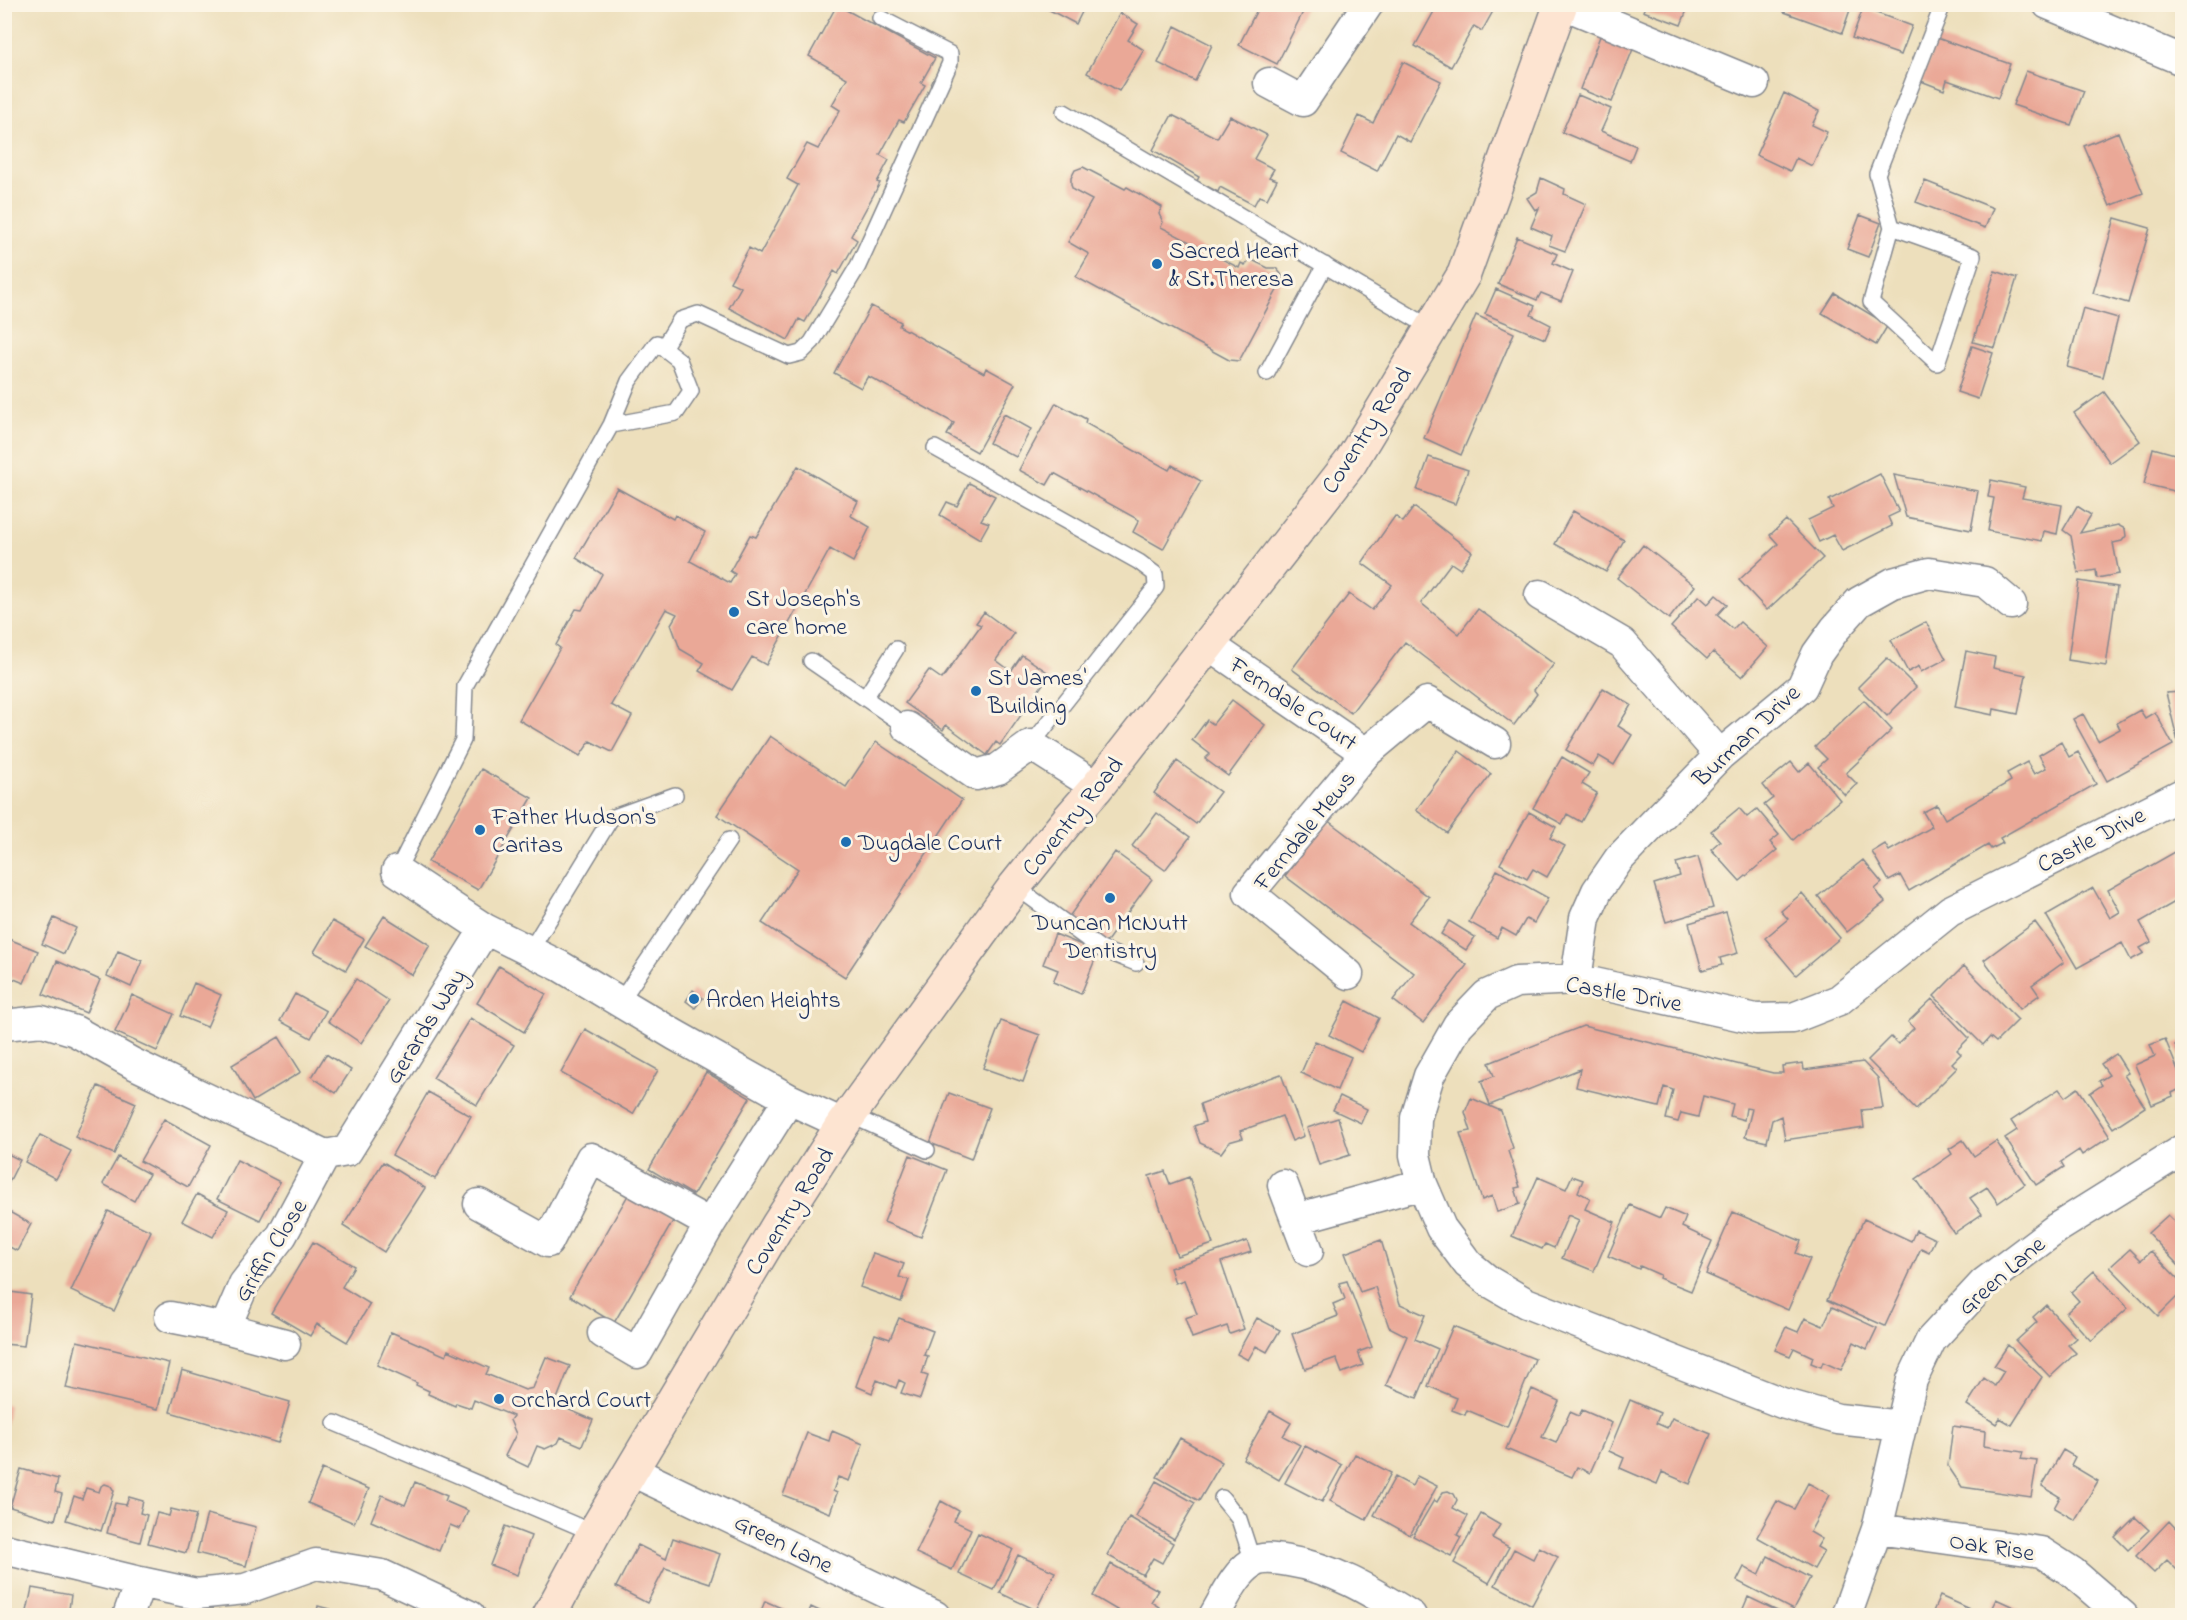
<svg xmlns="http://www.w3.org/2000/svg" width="2187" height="1620" viewBox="0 0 2187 1620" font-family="'Indie Flower',sans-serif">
<rect width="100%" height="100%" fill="#fcf5e5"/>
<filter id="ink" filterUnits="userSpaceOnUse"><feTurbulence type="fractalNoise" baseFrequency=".0167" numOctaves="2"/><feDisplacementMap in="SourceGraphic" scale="12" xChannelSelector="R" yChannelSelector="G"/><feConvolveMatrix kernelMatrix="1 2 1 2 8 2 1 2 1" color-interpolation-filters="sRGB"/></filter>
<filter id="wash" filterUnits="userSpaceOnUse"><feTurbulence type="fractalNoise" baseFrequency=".008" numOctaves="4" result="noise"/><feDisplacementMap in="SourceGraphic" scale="24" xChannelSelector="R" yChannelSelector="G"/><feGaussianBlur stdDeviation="1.35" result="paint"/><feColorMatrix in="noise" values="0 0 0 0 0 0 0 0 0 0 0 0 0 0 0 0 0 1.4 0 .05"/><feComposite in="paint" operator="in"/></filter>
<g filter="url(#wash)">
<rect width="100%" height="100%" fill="#eddfbc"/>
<g id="blocks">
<path fill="#eaa897" d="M1038,4H1086L1076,24Z
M1260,4H1307L1277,64L1239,45Z
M1450,4H1497L1482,31L1474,26L1451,67L1415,46L1437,6L1446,11Z
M1787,4H1852L1842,33L1784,12Z
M837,5L935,58L921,83L925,85L904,122L899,120L880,155L889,160L877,182L880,183L851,236L857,240L838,274L834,271L805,322L799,319L788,340L729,308L741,287L730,282L749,248L760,254L798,185L787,179L807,144L818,149L840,110L832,105L847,78L809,56Z
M1646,5H1689L1681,25L1643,11Z
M1863,8L1912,26L1901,55L1852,38Z
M1120,13L1138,24L1128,40L1144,50L1119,91L1087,73Z
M1175,26L1212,45L1195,81L1158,63Z
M1602,31L1635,44L1612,102L1580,89Z
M1937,38L2010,64L1998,98L1947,80L1944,90L1921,81Z
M1403,62L1441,81L1410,142L1396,134L1377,171L1341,153L1359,116L1373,123Z
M2026,71L2084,91L2071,125L2013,105Z
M1784,93L1819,111L1812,125L1827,132L1812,166L1796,158L1790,171L1756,155Z
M1578,95L1611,109L1601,131L1636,146L1630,161L1562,132Z
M1172,115L1217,138L1230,116L1267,135L1254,159L1274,169L1269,177L1277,180L1267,199L1259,196L1254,205L1220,187L1218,192L1197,181L1199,177L1153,150Z
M2118,132L2143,193L2110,206L2084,146Z
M1083,167L1125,189L1127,187L1162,207L1159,214L1163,222L1161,227L1239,268L1241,263L1245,265L1250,259L1268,268H1276L1281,274L1283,279L1239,361L1229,360L1076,277L1089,254L1068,242L1092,200L1073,190L1071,185V178L1075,170Z
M1541,178L1565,189L1564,194L1586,204L1565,251L1549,245L1552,236L1531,227L1539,208L1535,210L1527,198L1537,192Z
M1925,181L1993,208L1985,228L1916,202Z
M1860,215L1881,223L1868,257L1847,249Z
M2115,218L2150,228L2128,303L2093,293Z
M1517,237L1557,254L1553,263L1573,272L1561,301L1541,293L1537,300L1498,284Z
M1995,271L2017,278L1995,348L1973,342Z
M1496,289L1535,306L1531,315L1551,325L1545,339L1485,314Z
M1835,293L1888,325L1876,345L1822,313Z
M871,306L901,322L899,326L984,373L986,368L1015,384L977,452L947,435L954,423L868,376L861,388L834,373Z
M2083,308L2118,318L2103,377L2067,367Z
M1476,315L1514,333L1461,455L1424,438Z
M1972,346L1993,353L1978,399L1957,392Z
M2104,392L2140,441L2110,463L2074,413Z
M1056,403L1086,419L1085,423L1169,470L1172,465L1201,481L1163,549L1133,532L1139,520L1054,473L1047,485L1019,470Z
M1004,414L1031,429L1016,457L989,443Z
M2153,448L2182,456V493L2144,484Z
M1429,457L1468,470L1455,504L1417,490Z
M798,466L858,501L851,516L870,527L853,562L830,549L766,665L752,657L732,690L699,671L704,663L680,649L671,624L677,614L666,609L611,705L632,716L612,752L590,741L580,756L519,720L560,648L556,645L576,609L582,610L602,574L576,558L617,488L673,519L675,515L705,532L690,561L730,583L735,574L730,571L750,535L756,537Z
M1880,474L1899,512L1888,517L1892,526L1842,551L1833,535L1819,542L1808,520L1833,508L1829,500Z
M1894,475L1978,491L1971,530L1906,517Z
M1991,480L2025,487L2022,498L2062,505L2057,534L2044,531L2042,541L1988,531L1994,498L1988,497Z
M969,483L995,496L981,520L989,523L980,539L940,515L947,502L957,506Z
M2077,506L2091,515L2080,533L2118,525L2125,529L2126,536L2122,541L2113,543L2119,574L2097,578L2096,570L2078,573L2071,536L2063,530Z
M1414,507L1472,552L1460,569L1451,563L1421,603L1459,634L1478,609L1554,664L1534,690L1537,694L1514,725L1405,642L1351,713L1292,669L1349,594L1372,610L1392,585L1362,563L1395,516L1403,522Z
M1573,511L1624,540L1606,572L1555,544Z
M1786,520L1823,558L1767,610L1739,580L1778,544L1770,535Z
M1643,545L1695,586L1669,619L1617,578Z
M2079,581L2117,587L2106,666L2068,660Z
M1716,595L1727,604L1717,615L1733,629L1740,622L1768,647L1742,677L1713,652L1707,659L1671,627L1699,596L1708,604Z
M984,612L1014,634L996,660L1011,671L1022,655L1050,674L1000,745L996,742L987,755L946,725L943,730L905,703L929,670L942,679L981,625L976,623Z
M1926,622L1946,659L1921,672L1919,666L1908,672L1891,640Z
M1966,651L1995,657L1993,668L2026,675L2018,714L1994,709L1993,715L1955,707Z
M1887,658L1916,687L1887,716L1858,687Z
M1603,688L1631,705L1618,726L1632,735L1614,765L1599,756L1593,766L1566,750Z
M2182,692V741L2178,742L2166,693Z
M1232,700L1265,725L1228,776L1205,759L1210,754L1192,740L1207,720L1213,724Z
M1864,700L1892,730L1846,773L1857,784L1845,795L1818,767L1827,759L1815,747Z
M2140,710L2145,718L2155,712L2173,745L2107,781L2073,719L2083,714L2098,741L2120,729L2117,723Z
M770,736L846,787L876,742L962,800L845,977L762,923L798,869L717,815Z
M2061,742L2069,757L2078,752L2096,784L2000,838L2003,843L1991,849L1988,845L1909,891L1900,875L1889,881L1872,852L1885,844L1889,851L1932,827L1923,812L1937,805L1945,819L2011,781L2007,773L2027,762L2034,774L2046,768L2039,755Z
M1459,751L1491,774L1447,833L1416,810Z
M1562,757L1589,773L1582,784L1597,793L1581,822L1567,814L1562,824L1533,808Z
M1177,761L1220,792L1196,824L1154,793Z
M1791,762L1799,772L1809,763L1840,800L1793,840L1764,805L1773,798L1763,785Z
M481,769L532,798L478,890L428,862Z
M1739,808L1747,817L1757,809L1779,835L1770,842L1777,850L1740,881L1711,849L1720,841L1711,831Z
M1529,812L1556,827L1550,838L1565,846L1547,877L1533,869L1527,879L1500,864Z
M1157,813L1190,837L1165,870L1132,846Z
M1327,820L1429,897L1409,922L1467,965L1423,1023L1393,1000L1414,973L1285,876Z
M2182,848V898L2140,922L2151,942L2140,948L2144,953L2131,960L2122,943L2077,968L2046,915L2093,888L2110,918L2120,912L2108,890Z
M1115,852L1152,879L1105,944L1068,918Z
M1698,857L1713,908L1666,922L1654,884L1680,876L1676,863Z
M1863,860L1882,883L1875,889L1885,902L1847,932L1818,896Z
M1497,870L1548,898L1534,923L1526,919L1516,936L1502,928L1497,938L1469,922Z
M1802,893L1840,938L1796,975L1765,938L1788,919L1781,911Z
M1726,912L1738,953L1720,958L1722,965L1702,970L1689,923Z
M384,916L430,945L412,975L365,946Z
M54,918L76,928L64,954L42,944Z
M332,921L364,939L346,970L314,952Z
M1449,921L1475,937L1466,950L1441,934Z
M2035,922L2064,962L2032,985L2039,995L2020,1009L1984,960Z
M1055,934L1098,952L1081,994L1053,982L1058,970L1043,964Z
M4,937L38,951L24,983L4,975Z
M118,951L142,961L131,987L107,976Z
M57,961L100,980L86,1013L43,994Z
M499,966L546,994L524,1032L477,1003Z
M1964,966L2018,1020L1996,1042L1990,1037L1983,1045L1934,996Z
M356,979L389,1001L361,1043L328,1021Z
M194,983L221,995L207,1027L180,1016Z
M693,990L703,998L695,1008L686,1001Z
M295,994L326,1011L311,1038L280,1021Z
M132,995L174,1014L157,1051L115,1032Z
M1932,999L1969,1038L1957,1050L1961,1054L1952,1063L1957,1068L1916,1109L1868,1060L1891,1037L1898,1044L1914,1028L1908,1022Z
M1347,1001L1379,1018L1361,1052L1329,1035Z
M470,1018L514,1045L477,1105L433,1078Z
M1001,1021L1040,1035L1023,1082L983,1068Z
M1583,1026L1773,1073H1783L1782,1066L1803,1063L1804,1070L1863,1062L1878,1078L1883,1108L1862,1110L1864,1128L1785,1140L1781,1116L1772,1120L1767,1142L1745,1137L1752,1109L1746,1108L1744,1120L1730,1116L1733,1104L1703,1096L1698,1117L1681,1113L1678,1122L1666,1119L1673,1090L1664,1087L1659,1107L1576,1087L1580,1069L1490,1105L1481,1081L1494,1076L1489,1063Z
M585,1029L658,1070L633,1114L561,1073Z
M279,1037L301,1072L253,1101L232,1065Z
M2165,1039L2182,1080V1088L2172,1093L2173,1096L2152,1105L2135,1065L2155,1056L2150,1045Z
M1315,1041L1351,1057L1337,1090L1301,1073Z
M2182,1042V1062L2175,1045Z
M326,1054L351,1070L336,1093L312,1077Z
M2116,1054L2128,1073L2124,1075L2145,1107L2113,1128L2090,1093L2102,1085L2099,1081L2109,1075L2101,1064Z
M706,1072L750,1098L693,1195L649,1169Z
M1281,1074L1304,1136L1292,1141L1282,1116L1240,1131L1243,1138L1229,1142L1221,1153L1200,1143L1194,1126L1205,1122L1200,1104Z
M98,1086L136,1103L114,1154L75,1137Z
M2078,1088L2110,1137L2082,1155L2079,1150L2061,1162L2064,1167L2036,1185L2005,1138L2017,1130L2011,1121L2059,1089L2065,1097Z
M428,1092L471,1116L435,1179L392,1155Z
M949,1093L990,1108L971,1159L930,1143Z
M1340,1096L1367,1109L1361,1123L1333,1110Z
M1471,1098L1501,1111L1513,1148L1508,1151L1520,1187L1515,1188L1520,1204L1497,1212L1492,1196L1482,1200L1460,1133L1471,1131L1465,1112Z
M1338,1118L1350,1155L1319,1165L1307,1128Z
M164,1119L211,1145L188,1187L140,1161Z
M40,1135L71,1151L56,1179L25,1162Z
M1963,1140L1974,1156L1996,1141L2025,1184L1998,1203L1987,1187L1970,1198L1982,1214L1954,1233L1916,1179L1952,1154L1949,1149Z
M4,1152L20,1160L4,1192Z
M910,1155L947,1170L921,1237L884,1222Z
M118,1157L149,1174L134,1201L103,1184Z
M237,1160L280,1182L260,1220L217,1199Z
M383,1162L425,1188L384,1252L343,1226Z
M1165,1171L1170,1184L1189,1177L1213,1244L1177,1256L1149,1176Z
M1572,1176L1583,1180L1578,1192L1590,1198L1585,1209L1615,1222L1594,1271L1562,1258L1579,1220L1568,1215L1554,1248L1545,1244L1542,1249L1512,1236L1538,1177L1566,1189Z
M631,1190L676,1216L614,1323L570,1296Z
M197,1194L228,1210L213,1237L182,1221Z
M1630,1205L1660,1218L1665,1208L1686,1217L1682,1227L1712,1241L1691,1291L1659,1278L1660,1275L1640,1266L1639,1269L1608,1256Z
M4,1209L31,1224L17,1251L4,1244Z
M108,1211L151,1231L114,1311L71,1291Z
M1733,1212L1801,1241L1796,1253L1810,1259L1788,1310L1706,1274Z
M2168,1215L2175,1222L2182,1215V1262L2179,1266L2148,1233Z
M1864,1219L1911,1241L1916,1230L1935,1239L1929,1252L1921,1248L1885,1326L1827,1300Z
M1381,1240L1400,1304L1425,1315L1415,1339L1438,1349L1417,1398L1386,1385L1407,1336L1389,1327L1375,1287L1360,1292L1345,1253Z
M1247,1241L1251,1252L1221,1262L1244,1329L1230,1334L1227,1326L1192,1338L1185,1318L1197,1314L1184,1280L1175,1283L1170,1268Z
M313,1242L354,1266L342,1287L370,1304L347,1342L317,1324L310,1336L271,1313Z
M2130,1249L2141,1260L2151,1251L2182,1283V1292L2158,1316L2110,1267Z
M873,1253L904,1264L899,1277L909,1280L901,1302L860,1287Z
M2094,1271L2128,1308L2091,1341L2066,1313L2079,1301L2071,1292Z
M1347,1281L1372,1347L1358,1352L1363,1365L1342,1373L1336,1358L1305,1369L1292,1334L1338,1316L1333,1304L1345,1299L1339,1283Z
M4,1291L31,1295L24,1346L4,1344Z
M2046,1305L2076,1338L2068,1345L2076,1353L2050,1377L2016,1341L2037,1322L2033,1317Z
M1832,1307L1877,1328L1867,1349L1854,1342L1841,1370L1823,1362L1821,1367L1811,1363L1813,1357L1794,1348L1790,1356L1775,1350L1786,1327L1798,1332L1805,1318L1823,1326Z
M899,1318L933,1331L924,1355L928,1356L922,1374L928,1376L920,1399L901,1393L905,1383L899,1380L896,1388L877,1380L872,1393L856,1386L875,1334L890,1339Z
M1257,1318L1280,1330L1267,1352L1256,1346L1248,1360L1237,1354Z
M1453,1326L1535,1359L1507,1427L1467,1410L1465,1415L1452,1410L1457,1398L1428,1386Z
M391,1332L446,1356L448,1350L489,1368L486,1374L525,1390L533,1388L546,1357L570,1366L557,1399L560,1406L593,1420L582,1446L561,1437L558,1443L545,1449L537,1446L528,1467L505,1456L516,1434L510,1420L513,1416L474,1400L471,1408L456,1403L455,1406L428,1394L429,1391L416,1385L417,1383L377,1365Z
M77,1341L169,1363L158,1409L66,1388Z
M2008,1345L2042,1377L2012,1425L2000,1418L1996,1424L1967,1405L1984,1378L1995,1386L2004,1371L1994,1366Z
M182,1370L290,1402L278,1443L170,1412Z
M1532,1389L1559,1401L1542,1437L1556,1443L1570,1412L1579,1416L1582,1410L1612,1423L1590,1473L1577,1467L1572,1477L1506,1449Z
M1630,1400L1660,1413L1656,1423L1667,1428L1672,1418L1711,1434L1690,1484L1662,1472L1657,1484L1620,1468L1624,1458L1609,1451Z
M4,1404L9,1405L6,1424H4Z
M1270,1411L1291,1423L1283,1436L1300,1445L1279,1480L1243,1459Z
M1953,1426L1985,1431L1984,1446L2023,1452L2021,1459L2037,1461L2031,1497L1962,1487L1948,1466Z
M832,1431L863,1444L849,1481L838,1477L833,1491L837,1493L830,1513L783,1495L807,1433L829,1441Z
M1180,1438L1222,1462L1199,1501L1157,1477Z
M1305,1446L1342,1465L1322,1502L1285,1483Z
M2063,1450L2075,1457L2071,1465L2098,1481L2075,1520L2054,1508L2060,1497L2042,1486Z
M1355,1454L1391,1473L1366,1520L1330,1501Z
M21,1469L58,1479L55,1492L62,1494L55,1520L10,1507Z
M322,1469L369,1489L354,1523L308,1503Z
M1417,1476L1437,1486L1410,1535L1374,1515L1395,1477L1412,1486Z
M1156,1481L1195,1503L1174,1539L1136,1516Z
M415,1482L447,1496L445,1501L468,1511L460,1529L450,1525L439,1551L371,1521L382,1495L405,1505Z
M1808,1483L1830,1495L1810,1532L1822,1539L1817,1547L1824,1551L1814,1569L1757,1537L1777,1501L1794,1509Z
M105,1484L111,1486L114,1491L101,1531L66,1520L74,1496L82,1499L86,1488L99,1492L101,1486Z
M1448,1491L1454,1494L1457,1500L1453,1508L1468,1516L1457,1535L1461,1537L1451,1556L1413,1536L1434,1500L1437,1502L1443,1492Z
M129,1497L143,1501L140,1513L147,1515L140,1542L107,1533L115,1503L126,1505Z
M941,1501L959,1511L954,1521L971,1529L952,1570L916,1553Z
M171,1509L196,1515L186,1553L148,1543L157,1513L169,1516Z
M207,1514L256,1527L246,1566L197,1553Z
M1481,1514L1500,1525L1492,1538L1509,1547L1489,1583L1454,1563Z
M1129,1517L1173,1543L1162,1563L1153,1558L1143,1575L1107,1555Z
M2135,1517L2149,1530L2128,1550L2115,1537Z
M2169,1521L2182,1535V1575L2167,1560L2154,1573L2136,1556Z
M505,1526L531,1536L517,1575L490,1565Z
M978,1533L1013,1549L994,1590L959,1574Z
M673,1538L720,1554L710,1583L665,1568L647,1603L616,1587L638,1545L666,1559Z
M1539,1547L1558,1557L1532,1605L1495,1585L1514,1549L1533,1559Z
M1018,1555L1055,1572L1036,1610L1000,1593Z
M1768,1556L1810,1578L1793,1610L1737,1581L1744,1567L1759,1575Z
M1111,1564L1158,1590L1151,1602L1159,1607L1154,1616H1127L1093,1596Z
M32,1588L71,1595L68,1616H26Z
M1940,1596L1985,1616H1931Z
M1748,1597L1788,1616H1740Z
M1996,1599L2033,1616H1988Z
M765,1601L788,1611L786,1616H759Z
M318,1606L352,1615V1616H316Z
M811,1607L830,1616H807Z"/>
</g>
</g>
<g filter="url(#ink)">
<use href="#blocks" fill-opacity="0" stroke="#84878d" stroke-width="1.5"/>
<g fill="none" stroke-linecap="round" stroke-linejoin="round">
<defs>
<path id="service" d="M1064,112L1431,328
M1892,227L1973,256L1937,363L1871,302L1892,227L1877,174L1943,4
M663,348L680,320L698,314L789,356L801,353L812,342L858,266L950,63V54L880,18
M1267,373L1325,265
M935,448L1139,562L1155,574L1156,587L1031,745
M811,661L907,727
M865,698L896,649
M397,871L463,740L465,686L611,425L676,413L691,391L679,360L657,343L629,381L611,425
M1015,886L1101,949L1136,963
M530,951L611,818L675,795
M620,1002L729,840
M850,1115L927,1150
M335,1423L594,1533
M1222,1498L1239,1519L1253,1562"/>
<path id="minor" d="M1563,4L1754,83
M2048,4L2182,60
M1269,83L1303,101L1368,4
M1540,595L1622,643L1720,755
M1209,645L1366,753L1427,702L1495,743
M907,727L976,775L998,769L1031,745L1097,787
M397,871L485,929
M1348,974L1249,893L1366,753
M1576,979L1585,918L1597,891L1619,859L1720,755L1802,687L1817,654L1835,629L1859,602L1893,583L1929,573L1985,582L2011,604
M4,1025L42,1021L75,1031L132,1063L325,1155L347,1151L485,929L560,966L675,1035L789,1099L843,1124
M1283,1185L1308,1251
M479,1204L548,1242L591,1158L710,1224
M1296,1219L1422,1184
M170,1317L225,1328L244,1284L282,1235L325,1155
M225,1328L285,1344
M603,1333L637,1353L710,1224L789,1099
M1902,1426L1838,1419L1782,1403L1526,1303L1490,1282L1468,1264L1441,1228L1422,1184L1415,1155L1416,1118L1429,1076L1458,1025L1487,995L1516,982L1576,979L1756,1019L1793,1018L1839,1000L1950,911L2182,794
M632,1471L935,1616
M1877,1529L2041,1552L2072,1572L2123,1616
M4,1549L140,1582
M128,1616L140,1582L196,1594L245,1589L316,1564L382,1575L470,1616
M1214,1616C1225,1598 1234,1575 1252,1563C1262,1556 1277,1559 1288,1561C1334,1568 1372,1592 1411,1616
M1846,1616L1877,1529L1912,1380L1931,1340L1984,1283L2057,1228L2182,1150"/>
<path id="secondary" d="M549,1616L594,1533L778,1225L843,1124L1015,886L1068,820L1097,787L1350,463L1464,274L1561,4"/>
</defs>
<use href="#service" stroke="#84878d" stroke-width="18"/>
<use href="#minor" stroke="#84878d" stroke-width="33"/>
<use href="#secondary" stroke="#84878d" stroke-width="36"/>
<use href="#service" stroke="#fff" stroke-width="15"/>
<use href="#minor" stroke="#fff" stroke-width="30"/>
<use href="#secondary" stroke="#fde4d1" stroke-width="33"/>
</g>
</g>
<g fill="#1f6fb2" stroke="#fcf5e5" stroke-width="2">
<circle cx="1157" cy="264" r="6"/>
<circle cx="734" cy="612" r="6"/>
<circle cx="976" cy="691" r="6"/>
<circle cx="480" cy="830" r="6"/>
<circle cx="846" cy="842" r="6"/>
<circle cx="1110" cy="898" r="6"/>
<circle cx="694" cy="999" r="6"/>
<circle cx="499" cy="1399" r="6"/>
</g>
<g text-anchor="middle" stroke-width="6" stroke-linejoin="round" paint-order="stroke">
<g font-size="24" fill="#1b2f5e" stroke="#fcf5e5" text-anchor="start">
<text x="1169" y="258">Sacred Heart<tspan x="1169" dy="28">&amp; St.Theresa</tspan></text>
<text x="746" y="606">St Joseph's<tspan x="746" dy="28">care home</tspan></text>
<text x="988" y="685">St James'<tspan x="988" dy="28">Building</tspan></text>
<text x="492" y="824">Father Hudson's<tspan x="492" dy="28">Caritas</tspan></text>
<text x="858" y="850">Dugdale Court</text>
<text x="1110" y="930" text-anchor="middle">Duncan McNutt<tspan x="1110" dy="28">Dentistry</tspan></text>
<text x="706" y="1007">Arden Heights</text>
<text x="511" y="1407">Orchard Court</text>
</g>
<g font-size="24" fill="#1b2f5e" stroke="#fcf5e5">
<text transform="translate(1366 430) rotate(-57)" y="8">Coventry Road</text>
<text transform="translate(1294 703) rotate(34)" y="8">Ferndale Court</text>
<text transform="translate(1746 735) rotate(-43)" y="8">Burman Drive</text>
<text transform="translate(1072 816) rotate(-51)" y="8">Coventry Road</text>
<text transform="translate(1304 830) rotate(-51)" y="8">Ferndale Mews</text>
<text transform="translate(2091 839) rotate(-27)" y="8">Castle Drive</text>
<text transform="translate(1624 993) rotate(10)" y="8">Castle Drive</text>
<text transform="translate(425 1026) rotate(-58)" y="8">Gerards Way</text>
<text transform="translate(789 1211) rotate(-58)" y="8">Coventry Road</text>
<text transform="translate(270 1250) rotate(-58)" y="8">Griffin Close</text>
<text transform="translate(2001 1275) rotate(-41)" y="8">Green Lane</text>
<text transform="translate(784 1543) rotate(26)" y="8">Green Lane</text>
<text transform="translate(1992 1546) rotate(9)" y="8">Oak Rise</text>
</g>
</g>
<rect width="2187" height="1620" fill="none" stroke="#fcf5e5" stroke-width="24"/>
</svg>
